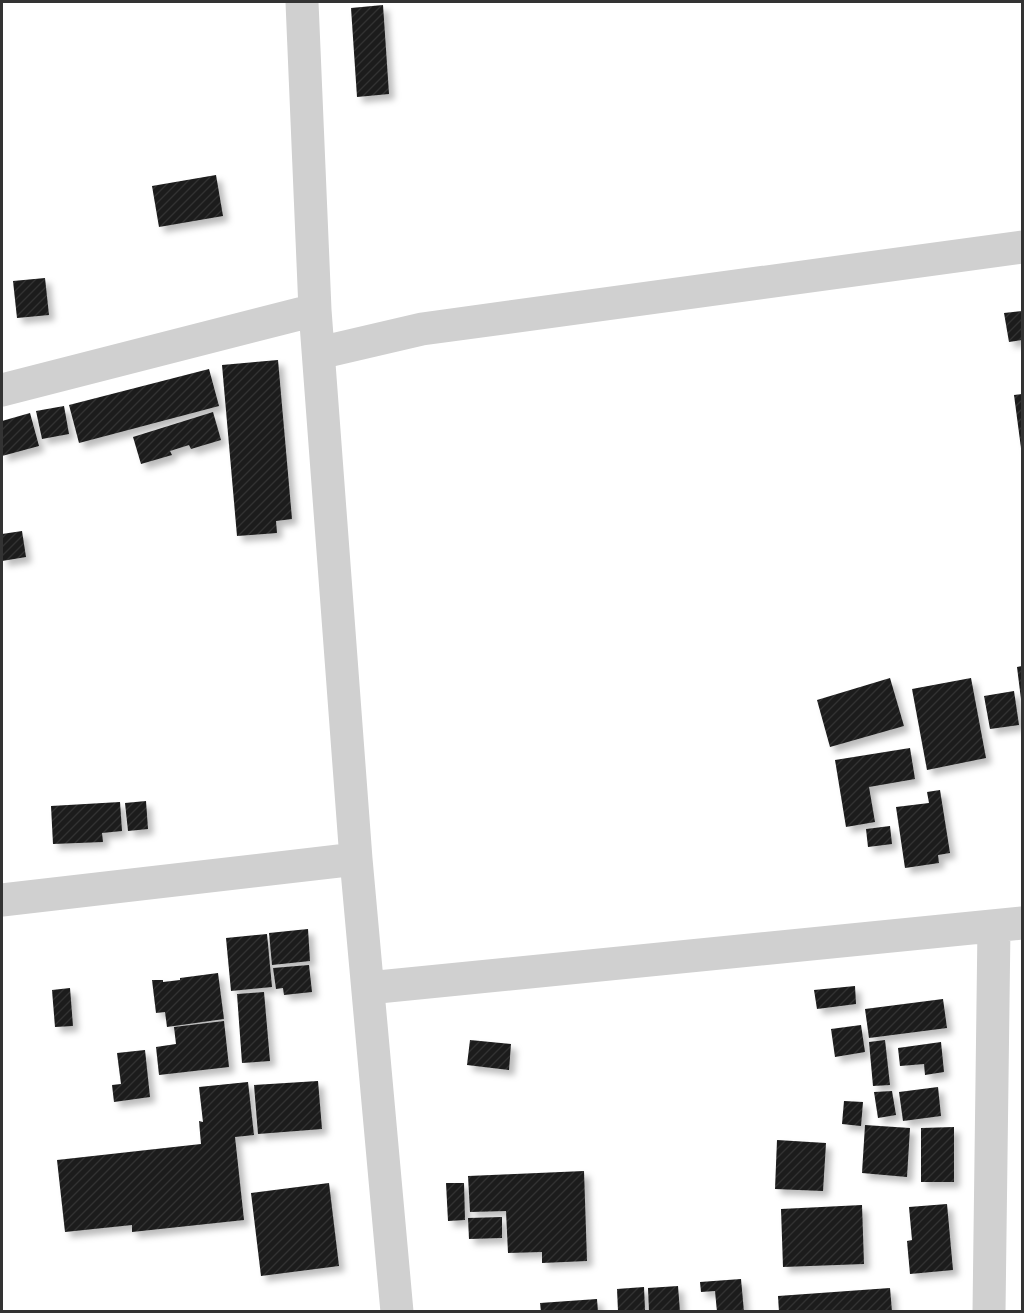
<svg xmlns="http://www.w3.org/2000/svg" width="1024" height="1313" viewBox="0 0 1024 1313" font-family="Signika,sans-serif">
<defs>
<pattern id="building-hatch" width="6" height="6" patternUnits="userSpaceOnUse" patternTransform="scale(1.5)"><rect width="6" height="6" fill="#1a1a1a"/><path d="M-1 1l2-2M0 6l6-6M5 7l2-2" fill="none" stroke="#333"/></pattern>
<filter id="shadow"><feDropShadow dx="5.5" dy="5.5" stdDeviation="3" flood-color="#0004"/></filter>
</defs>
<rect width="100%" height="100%" fill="#fff"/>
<path fill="url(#building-hatch)" filter="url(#shadow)" d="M383,5L389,94L357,97L351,8Z
M216,175L223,216L159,227L152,186Z
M45,278L49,315L17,318L13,281Z
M1022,311V340L1009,342L1004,313Z
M278,360L292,519L276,521L277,533L237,536L222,365Z
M209,369L219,406L79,443L69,405Z
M1022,394V448H1021L1014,395Z
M64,406L69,434L42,439L36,411Z
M213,412L221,440L191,449L189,445L170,451L172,455L141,464L133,437Z
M30,413L39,446L2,456V421Z
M22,531L26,557L2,561V534Z
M1022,666V699H1021L1017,667Z
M890,678L904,726L830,747L817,700Z
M971,678L986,758L927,770L912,689Z
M1014,691L1019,725L990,729L984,696Z
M910,748L915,779L869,787L875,822L846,827L835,760Z
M940,790L950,853L938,855L939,863L905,868L896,807L929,803L927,792Z
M146,801L148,829L128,831L125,803Z
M120,802L122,831L102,833L103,842L53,844L51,806Z
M890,826L892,844L868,847L866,829Z
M308,929L310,961L272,965L269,933Z
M267,934L272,987L231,991L226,938Z
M309,965L312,992L284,995L283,988L276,989L273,968Z
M218,973L224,1019L167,1027L165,1012L156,1013L152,980H163V982L180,980V978Z
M855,986L856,1004L817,1009L814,990Z
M70,988L73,1026L55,1027L52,990Z
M264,992L270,1061L242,1063L237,994Z
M943,999L947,1028L869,1038L865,1009Z
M224,1021L229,1067L159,1075L156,1047L176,1044L174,1027Z
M861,1025L865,1052L835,1057L831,1029Z
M470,1040L511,1044L509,1070L467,1065Z
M885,1040L890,1085L873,1086L869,1042Z
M941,1042L944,1072L925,1075L924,1064L900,1066L898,1048Z
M145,1050L150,1097L114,1102L112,1085L121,1084L117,1053Z
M318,1081L322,1129L258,1134L254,1085Z
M248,1082L254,1135L235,1137L244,1220L132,1232V1225L65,1232L57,1160L201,1144L199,1121L203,1122L199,1087Z
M938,1087L941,1116L903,1121L899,1092Z
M892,1091L896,1115L878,1118L874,1092Z
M844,1101L863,1102L861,1126L842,1124Z
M865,1125L910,1128L907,1177L862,1173Z
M954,1127V1182H921V1128Z
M777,1140L826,1143L823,1191L775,1189Z
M584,1171L587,1261L542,1263V1252L508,1253L506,1211L470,1212L468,1176Z
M329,1183L339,1266L261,1276L251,1193Z
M446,1183H464L465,1220L448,1221Z
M947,1204L953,1270L910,1274L907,1241L912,1240L909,1207Z
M862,1205L864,1264L783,1267L781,1209Z
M502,1217V1238L469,1239L468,1218Z
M741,1279L744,1312H717L715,1291L701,1292L700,1282Z
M678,1286L680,1312H649L648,1288Z
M644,1287L645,1310L618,1311L617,1289Z
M890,1288L892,1312H779L778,1296Z
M597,1299L598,1312H541L540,1303Z"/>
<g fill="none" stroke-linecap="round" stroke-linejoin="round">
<path stroke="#d0d0d0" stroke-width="33" d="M302,2L315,310L356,859L397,1312
M319,353L422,329L1022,247
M2,390L315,310
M2,900L356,859
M368,988L1022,923
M989,1312L994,926"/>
</g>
<rect width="1024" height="1313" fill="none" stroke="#333333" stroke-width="6"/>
</svg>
